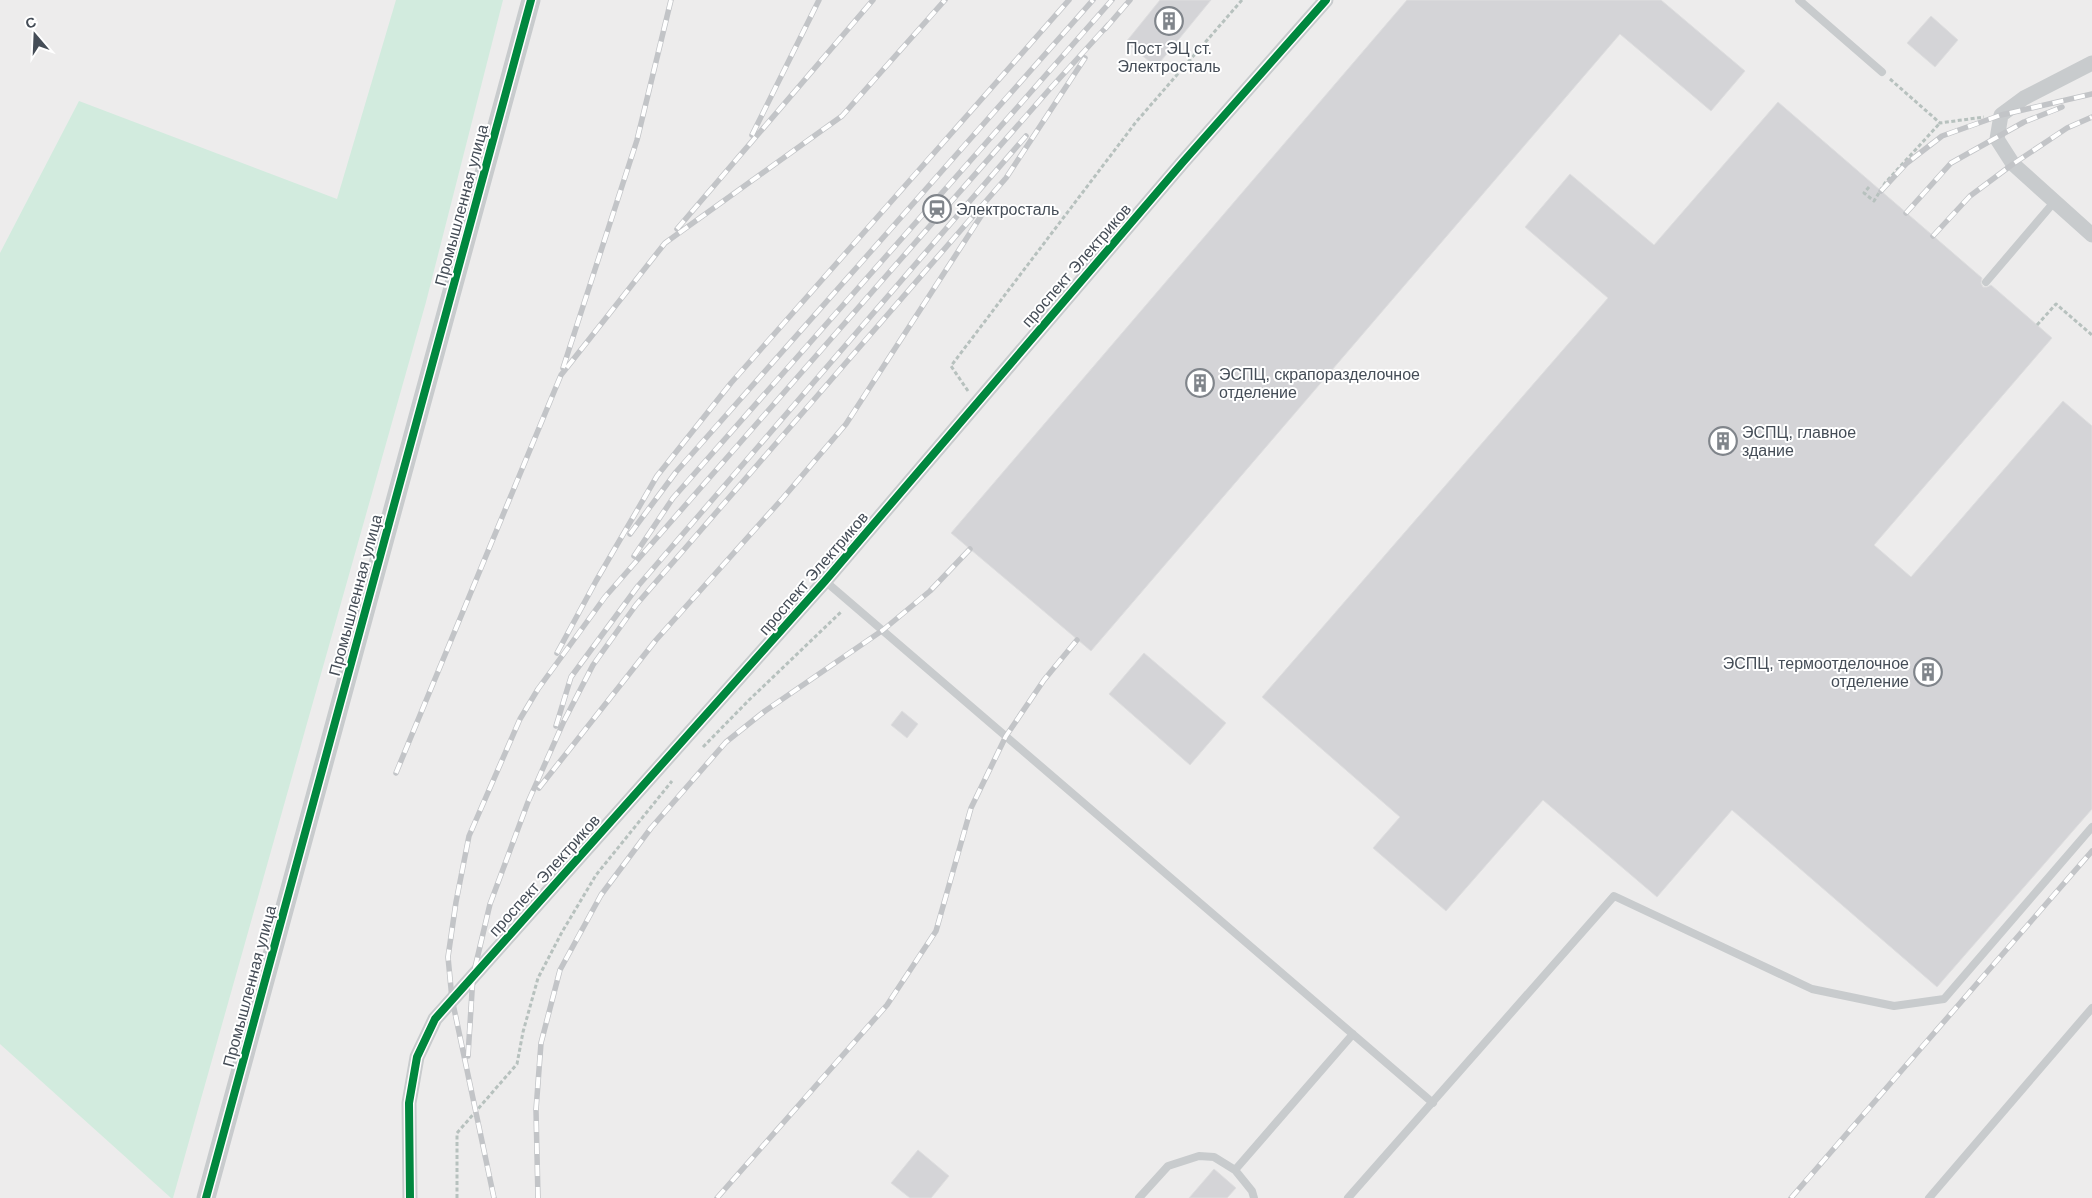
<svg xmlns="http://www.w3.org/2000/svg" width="2092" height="1198" viewBox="0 0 2092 1198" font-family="Arial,sans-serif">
<rect width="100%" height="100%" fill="#edecec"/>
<path fill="#d2ebde" d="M396,0H503L426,302L173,1198H171L0,1044V253L79,101L337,199Z"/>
<path fill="#d4d4d7" stroke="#dededf" d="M1160,0H1211L1156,67L1126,42Z
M1407,0H1661L1745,71L1711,111L1620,34L1091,651L951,533Z
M1931,16L1958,40L1935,67L1907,43Z
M1778,102L1982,278L1981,283L1983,287H1987L1991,285L2052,338L1874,545L1911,577L2063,401L2092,426V809L1937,987L1732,810L1657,897L1543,800L1446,911L1373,848L1400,817L1262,697L1608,298L1525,227L1570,174L1654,245Z
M1144,653L1226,723L1190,765L1109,694Z
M902,711L918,724L907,738L891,725Z
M918,1150L949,1176L931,1198H910L891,1183Z
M1214,1169L1236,1188L1227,1198H1189Z"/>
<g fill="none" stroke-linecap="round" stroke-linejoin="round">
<path stroke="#b7c1be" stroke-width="3" stroke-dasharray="4 2.5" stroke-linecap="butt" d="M1890,79L1940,123L1984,117
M1869,187L1864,193L1874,201L1885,183L1940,123
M2037,325L2056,304L2092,335
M968,391L951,366L1136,122L1242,0
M703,747L749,700L841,612
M457,1198V1133L517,1064L523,1032L538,978L562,932L596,875L672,781"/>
<path stroke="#c8cbcd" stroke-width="8" d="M1799,0L1882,72
M1986,282L2055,201
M825,581L1433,1103
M1235,1170L1353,1034
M1139,1198L1168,1166L1199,1156L1214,1157L1235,1170L1252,1191L1254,1198
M1348,1198L1614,896L1812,989L1894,1006L1944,999L2092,827
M1929,1198L2092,1008"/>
<path stroke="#c8cbcd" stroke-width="15" d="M2092,63L2024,98L2001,115L1997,139L2013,164L2092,235
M410,1198L409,1103L417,1057L435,1019L825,581L1183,162L1326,0"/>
<path stroke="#c8cbcd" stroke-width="19" d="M206,1198L531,0"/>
<defs>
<path id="rail" d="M1105,29L1130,0
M752,135L819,0
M1881,191L1907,163L1942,136L2001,115L2092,94
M1906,213L1951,163L2024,122L2062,107
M677,229L873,0
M1933,236L1970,196L2013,164L2067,128L2092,117
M563,368L637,140L671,0
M630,534L676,472L1093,0
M634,556L673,498L1112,0
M557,653L596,581L657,476L731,383L1069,0
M556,726L571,677L638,586L1026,136
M396,773L561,375L665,243L842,116L945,0
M539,788L656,640L783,498L846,424L983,213
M468,1056L473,976L490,904L528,802L564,721L593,665L636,605L1006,178L1085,58
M494,1198L452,999L448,957L456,902L469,836L520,719L538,689L605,597L1048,91L1108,25
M538,1198L536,1110L541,1043L560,970L601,895L651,828L726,742L765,711L883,630L930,591L970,549
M717,1198L887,1005L936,931L971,808L1006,736L1044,680L1077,640
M1791,1198L2092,851"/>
</defs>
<use href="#rail" stroke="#c2c4c7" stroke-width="5.5"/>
<use href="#rail" stroke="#fff" stroke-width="4" stroke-dasharray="11" stroke-linecap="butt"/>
<defs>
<path id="cycleway" d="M206,1198L531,0
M410,1198L409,1103L417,1057L435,1019L825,581L1183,162L1326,0"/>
</defs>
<use href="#cycleway" stroke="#fff" stroke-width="11"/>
<use href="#cycleway" stroke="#00873e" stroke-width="8"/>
</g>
<defs>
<symbol id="building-ring" viewBox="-11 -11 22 22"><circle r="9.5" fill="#fff" stroke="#80858b" stroke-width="1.5"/><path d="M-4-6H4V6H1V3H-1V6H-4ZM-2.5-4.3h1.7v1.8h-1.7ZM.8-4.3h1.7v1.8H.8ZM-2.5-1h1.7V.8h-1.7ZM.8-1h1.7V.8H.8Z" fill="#80858b"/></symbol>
<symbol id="station-ring" viewBox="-11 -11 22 22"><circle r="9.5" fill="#fff" stroke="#80858b" stroke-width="1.5"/><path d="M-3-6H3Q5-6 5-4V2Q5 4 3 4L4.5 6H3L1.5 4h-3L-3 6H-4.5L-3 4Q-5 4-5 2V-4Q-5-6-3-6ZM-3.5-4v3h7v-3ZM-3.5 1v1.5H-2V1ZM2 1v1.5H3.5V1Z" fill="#80858b"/></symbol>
</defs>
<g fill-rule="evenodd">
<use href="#building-ring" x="1153" y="5" width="32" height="32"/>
<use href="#station-ring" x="921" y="193" width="32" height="32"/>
<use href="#building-ring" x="1184" y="367" width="32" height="32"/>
<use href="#building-ring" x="1707" y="425" width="32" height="32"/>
<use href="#building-ring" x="1912" y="656" width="32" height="32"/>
</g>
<g text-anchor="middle" stroke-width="4" stroke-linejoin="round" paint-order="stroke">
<g font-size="16" fill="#454d57" stroke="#fff" text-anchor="start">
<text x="1169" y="54" text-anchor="middle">Пост ЭЦ ст.<tspan x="1169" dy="18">Электросталь</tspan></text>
<text x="956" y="215">Электросталь</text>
<text x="1219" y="380">ЭСПЦ, скрапоразделочное<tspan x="1219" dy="18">отделение</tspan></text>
<text x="1742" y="438">ЭСПЦ, главное<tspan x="1742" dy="18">здание</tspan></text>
<text x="1909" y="669" text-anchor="end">ЭСПЦ, термоотделочное<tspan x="1909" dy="18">отделение</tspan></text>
</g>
<g font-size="16" fill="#454d57" stroke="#fff">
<text transform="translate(461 205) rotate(-75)" y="6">Промышленная улица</text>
<text transform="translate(1076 265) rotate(-49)" y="6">проспект Электриков</text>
<text transform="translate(813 573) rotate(-49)" y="6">проспект Электриков</text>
<text transform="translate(355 595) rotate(-75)" y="6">Промышленная улица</text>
<text transform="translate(544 875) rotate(-48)" y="6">проспект Электриков</text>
<text transform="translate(249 986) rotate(-75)" y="6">Промышленная улица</text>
</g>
</g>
<g transform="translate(35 35) rotate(341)" stroke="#ffffff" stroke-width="4" paint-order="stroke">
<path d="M0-4L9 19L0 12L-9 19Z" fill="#454d57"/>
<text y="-8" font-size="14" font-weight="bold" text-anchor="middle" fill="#454d57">С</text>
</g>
</svg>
